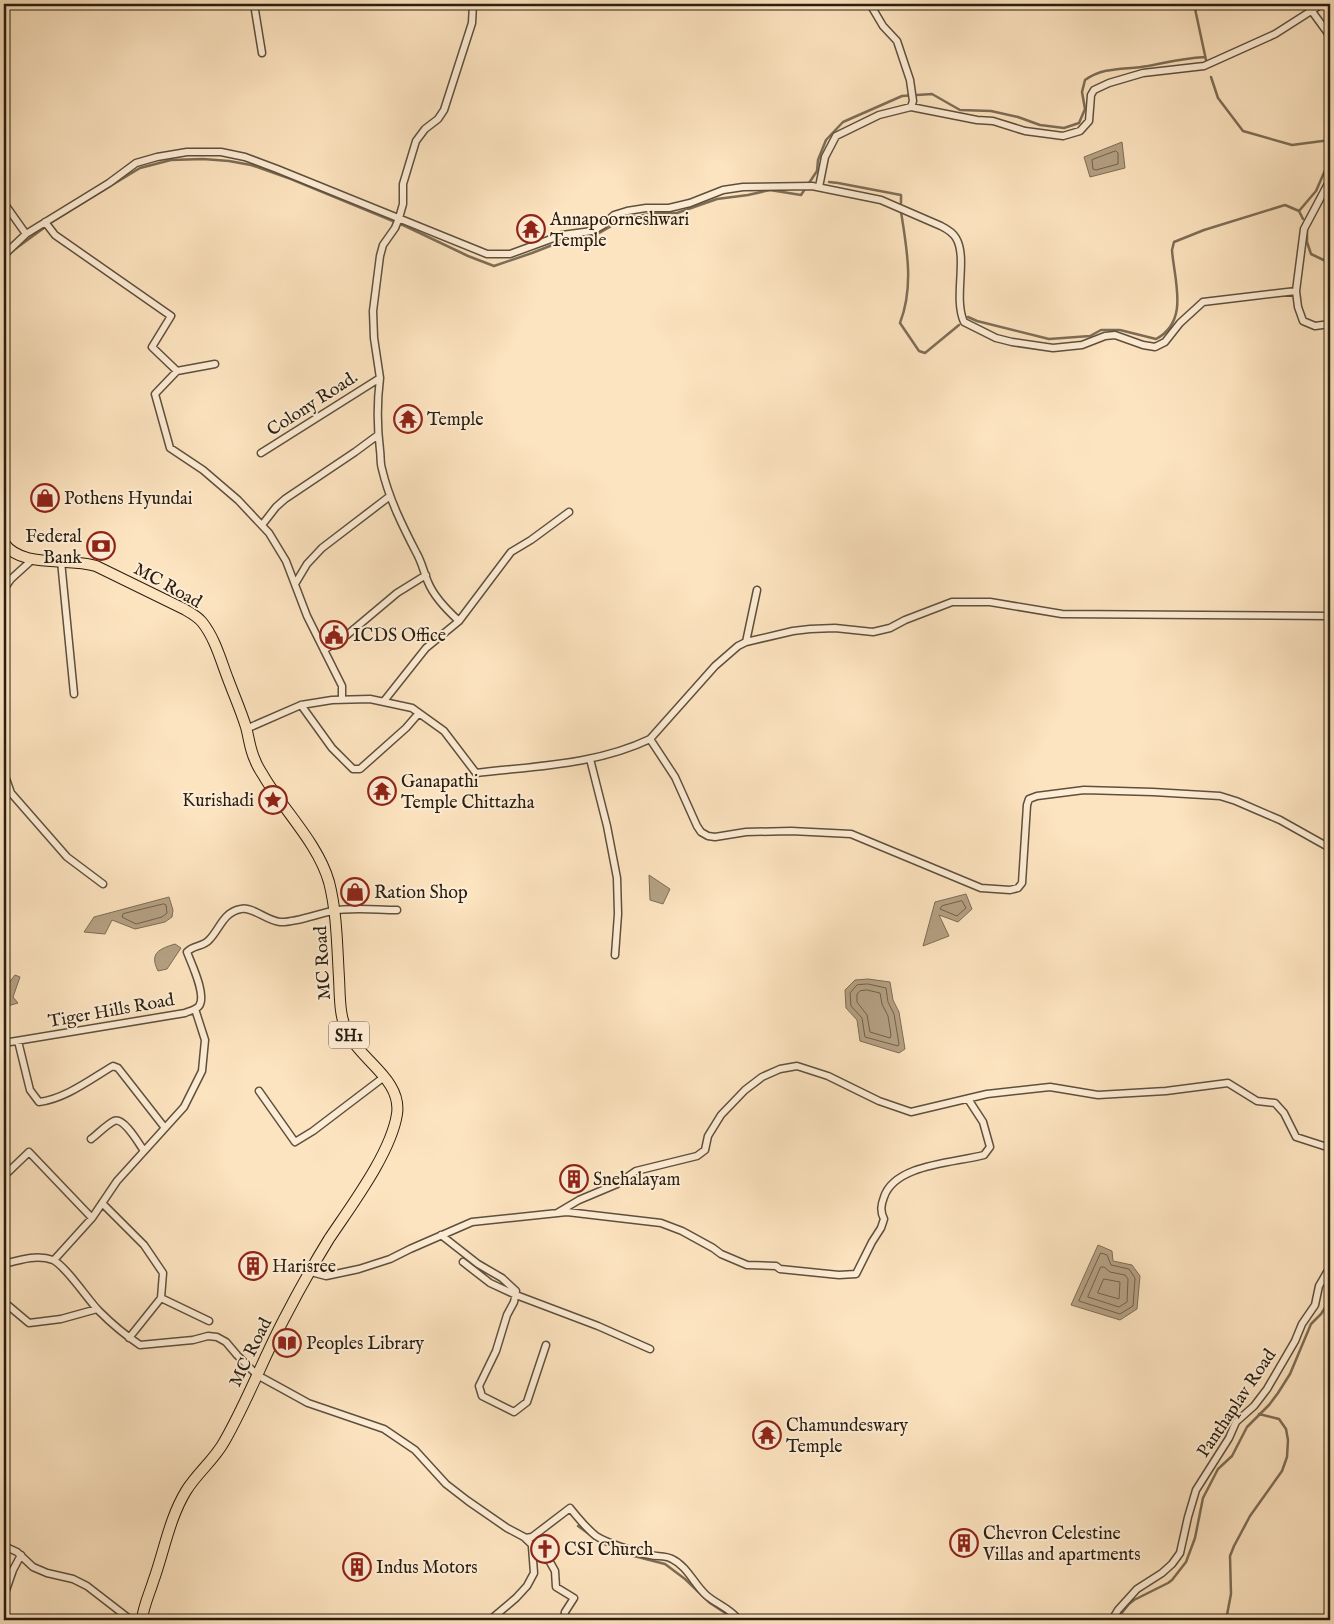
<svg xmlns="http://www.w3.org/2000/svg" width="1334" height="1624" viewBox="0 0 1334 1624" font-family="'IM FELL English',serif">
<rect width="100%" height="100%" fill="#fde4c0"/>
<filter id="stains"><feTurbulence type="fractalNoise" baseFrequency=".004" numOctaves="4"/><feColorMatrix values="0 0 0 0 .2 0 0 0 0 .09 0 0 0 0 .02 0 0 0 .5 -.17"/></filter>
<radialGradient id="worn" r=".72"><stop offset=".6" stop-color="#630" stop-opacity="0"/><stop offset="1" stop-color="#630" stop-opacity=".3"/></radialGradient>
<path fill="#b5a184" stroke="#7d6d56" d="M1122,142L1125,168L1090,177L1084,157Z
M649,875L670,889L663,904L650,900Z
M966,894L972,909L958,922L939,915L949,936L923,946L935,902Z
M169,897L173,910L172,917L165,922L135,929L112,920L105,934L84,932L94,917Z
M175,944L181,948L167,969L158,971C149,953 159,949 175,944Z
M15,975L20,977L13,997L18,1003L4,1007V989Z
M868,979L890,982L893,1000L899,1012L905,1049L899,1053L860,1041L857,1020L846,1008L845,990L855,980Z
M1098,1245L1112,1251L1113,1261L1132,1265L1140,1276L1137,1309L1120,1320L1071,1305Z"/>
<g fill="none" stroke-linecap="round" stroke-linejoin="round">
<path stroke="#6f604a" stroke-width="1" d="M1116,151L1118,153V164L1096,170L1093,169L1092,160Z
M962,901L966,908L957,916L940,909L942,906Z
M164,904L166,905L167,913L162,917L136,924L122,917L123,914Z
M868,984L886,988L888,1002L894,1014L899,1044L898,1046L865,1037L862,1018L851,1006L850,993L857,985Z
M867,990L880,993L882,1004L888,1016L891,1035L890,1038L870,1032L867,1015L857,1002V994L860,991Z
M1101,1253L1107,1255L1111,1265L1129,1269L1135,1278L1133,1306L1120,1314L1079,1301Z
M1101,1267H1104L1110,1272L1125,1275L1128,1279L1127,1302L1119,1307L1088,1297Z
M1104,1279L1120,1282L1119,1299L1098,1293Z"/>
<path stroke="#7d6d56" stroke-width="2.5" d="M1194,4L1206,60
M1211,77L1218,98L1243,131L1292,145L1330,140
M829,182L838,183L901,195V203
M1299,211L1316,191L1330,159
M901,212C907,249 914,287 900,323L919,351L925,353L959,325
M1307,230V242L1311,254L1330,263
M4,261L11,252L52,222L117,182L140,168L171,160L203,159L229,161L251,165L291,179L405,226L468,256L494,266L532,253L555,244L582,239L601,232L625,218L657,213H677L717,199L748,195L770,190L801,195L817,171L818,160L826,140L843,122L902,96L932,94L960,110L991,111L1018,117L1040,125L1064,128L1079,123L1085,109L1082,92L1085,80C1105,66 1125,70 1148,66C1168,62 1184,58 1205,57
M968,317L977,321L1049,339L1090,336L1101,330H1120L1156,339C1190,321 1174,280 1172,250L1174,242L1204,230L1285,205L1299,211L1303,219
M578,1526L589,1534
M599,1541L630,1555L665,1564L685,1579L710,1603L736,1620
M1116,1620L1129,1604L1134,1600L1168,1583L1172,1580L1186,1562L1195,1538L1203,1498L1218,1469L1232,1456L1247,1427L1269,1405L1278,1393L1290,1374L1311,1324L1321,1314L1330,1300
M1226,1620L1231,1594L1230,1556L1234,1546L1250,1516L1282,1471L1287,1457L1288,1440L1286,1429L1279,1419L1259,1414"/>
<defs>
<path id="minor" d="M254,4L262,53
M870,4L883,26L897,41L910,80L913,101L911,107
M1311,10L1330,36
M1330,180L1304,229L1296,291L1298,307L1303,321L1315,326L1330,324
M819,187L825,157L836,136L879,115L911,107L977,120L993,121L1025,131L1063,136L1080,131L1089,121L1091,95L1094,90L1109,83L1143,73L1204,66L1275,34L1322,4
M4,203L26,234
M45,222L55,235L171,316L152,347L177,371L215,364
M4,255L26,234L109,183L136,163L157,157L187,152H221L245,157L277,169L487,254H510L562,235L592,231L603,225L614,215L627,211L646,208H669L690,203L723,190L743,187L812,186L881,200L941,226C947,229 953,233 956,238C968,258 953,298 964,322L996,338L1012,342L1053,348L1082,345L1105,336L1115,335L1143,345L1155,347L1165,342L1180,323L1203,302L1296,291
M177,371L155,394L170,448L203,470L238,500L269,533L286,561L307,616L342,686V699
M380,378L374,338L373,311L380,256L383,245L395,228L399,218L403,204V184L416,141L425,129L438,119L444,110L472,23L473,4
M261,453L380,378C377,402 377,426 380,450C381,457 380,463 382,469C389,499 403,527 417,554C422,563 424,573 428,582C434,597 448,611 459,621
M262,525L276,507L285,499L355,452L378,435
M61,561L74,694
M295,584L307,564L322,548L390,496
M4,589L11,579L33,559
M1327,616L1330,624
M746,642L757,590
M324,650L347,635L397,593L426,575
M384,701L426,648L459,621L511,552L531,540L569,512
M301,705L332,748L353,769H360L406,728L419,713
M246,729L301,705L332,700L370,699L412,708L444,731L476,773C534,766 596,765 650,739L715,666L738,646L746,642L793,631L810,629L835,628L873,632L890,628L905,620L952,602H990L1062,614L1330,616
M650,739L675,777L697,826L701,832L708,836L715,837L746,832L791,831L851,834L981,888L1010,890L1018,888L1022,883L1027,805L1029,799L1037,796L1084,790L1153,792L1220,796L1236,801L1280,820L1330,848
M590,759L607,826L617,878L618,914L615,955
M4,773L11,793L67,857L103,884
M18,1041L30,1090L39,1102C65,1099 91,1079 113,1066L118,1068L122,1073L165,1128
M10,1042L185,1013C189,1011 196,1010 199,1006C207,995 191,963 187,952C193,945 203,947 209,940C220,929 223,912 241,909C252,906 267,921 280,922C295,923 317,914 332,911C351,907 377,910 397,910
M259,1091L295,1142L313,1131L384,1077
M91,1139C98,1134 106,1125 114,1121C124,1117 139,1144 144,1151
M4,1176L29,1152L92,1218
M102,1203L144,1245L163,1273L161,1298
M557,1213L579,1200L617,1184L636,1171L697,1156L705,1150L708,1136L721,1115L745,1090L762,1077L780,1069L797,1066L828,1076L879,1101L911,1112L987,1094L1050,1087L1098,1095L1166,1091L1228,1083L1257,1101L1275,1103L1284,1113L1296,1137L1330,1148
M441,1235L478,1264L502,1278L516,1291L514,1302L507,1315L496,1351L479,1386L482,1396L514,1412L527,1402L546,1345
M54,1260L92,1218L117,1181L184,1107L202,1071L205,1040L195,1009
M463,1262L490,1283L516,1295L598,1326L650,1349
M4,1264C19,1260 37,1254 53,1260C66,1266 88,1300 99,1311C112,1324 125,1335 140,1345L193,1340L208,1336L217,1337L226,1342L237,1355L257,1375L279,1387L308,1403L384,1429L415,1450L446,1484L468,1501L507,1528L524,1537L550,1562L555,1571L556,1587L574,1598L565,1612L564,1620
M311,1272L326,1276L359,1269L390,1259L410,1249L472,1222L567,1212L661,1223L682,1231L713,1248L721,1254L747,1265L776,1266L780,1269L839,1275L856,1274L872,1242L881,1228L884,1219C880,1211 881,1205 884,1197C895,1164 954,1163 984,1155L990,1147L983,1122L968,1099
M4,1302L29,1323L61,1319L97,1309
M129,1338L161,1298L209,1321
M525,1538L532,1537L570,1508C578,1518 586,1528 596,1536C607,1543 637,1553 650,1555C657,1557 665,1555 672,1559C687,1566 694,1584 706,1595C716,1604 730,1608 739,1620
M4,1546L17,1552L33,1567L47,1573L73,1579L87,1586L131,1620
M4,1596L13,1570L21,1555
M490,1620L516,1598L527,1586L534,1573L532,1547
M1112,1620L1118,1610L1137,1589L1162,1573L1172,1564L1180,1553L1188,1517L1196,1490L1229,1438L1236,1422L1254,1406L1267,1389L1295,1341L1302,1324L1315,1305L1319,1286L1330,1267"/>
<path id="primary" d="M4,543C22,569 68,557 96,566L184,609C191,613 197,616 202,622C215,638 221,661 228,679C234,695 241,711 246,727C249,738 250,750 255,760C257,766 260,770 263,775C283,810 318,843 329,882C337,913 337,946 339,978C340,996 339,1017 348,1034C362,1061 402,1080 397,1114C391,1153 351,1206 329,1239C313,1265 298,1292 284,1319C263,1359 247,1402 224,1442C214,1460 197,1473 186,1491C169,1519 164,1552 153,1582C149,1595 143,1607 142,1620"/>
</defs>
<use href="#minor" stroke="#5e503c" stroke-width="9"/>
<use href="#primary" stroke="#291e10" stroke-width="12"/>
<use href="#minor" stroke="#feedd6" stroke-width="6"/>
<use href="#primary" stroke="#fde4c0" stroke-width="10"/>
</g>
<defs>
<symbol id="temple-ring" viewBox="-11 -11 22 22"><circle r="9.5" fill="#feedd6" stroke="#8f2418" stroke-width="1.5"/><path d="M0-6L5-2H3V0L6.5 2.5H4V6H1.5V3h-3V6H-4V2.5H-6.5L-3 0V-2H-5Z" fill="#8f2418"/></symbol>
<symbol id="shop-ring" viewBox="-11 -11 22 22"><circle r="9.5" fill="#feedd6" stroke="#8f2418" stroke-width="1.5"/><path d="M-5-2.5h2.3a2.7 3.5 0 0 1 5.4 0H5L5.5 6h-11ZM-1.5-2.5h3a1.5 2.3 0 0 0-3 0Z" fill="#8f2418"/></symbol>
<symbol id="bank-ring" viewBox="-11 -11 22 22"><circle r="9.5" fill="#feedd6" stroke="#8f2418" stroke-width="1.5"/><path d="M-6-4H6V4H-6ZM0-2.3a2.3 2.3 0 1 0 0 4.6a2.3 2.3 0 1 0 0-4.6Z" fill="#8f2418"/></symbol>
<symbol id="civic-ring" viewBox="-11 -11 22 22"><circle r="9.5" fill="#feedd6" stroke="#8f2418" stroke-width="1.5"/><path d="M-.6-6.5H3V-4.5H.6V-3L4-1V1h2V6H-6V1h2V-1L-.6-3ZM-1.2 2.5V6h2.4V2.5Z" fill="#8f2418"/></symbol>
<symbol id="sight-ring" viewBox="-11 -11 22 22"><circle r="9.5" fill="#feedd6" stroke="#8f2418" stroke-width="1.5"/><path d="M0-6L1.8-2.2L6-1.7L2.9 1.2L3.7 5.4L0 3.3L-3.7 5.4L-2.9 1.2L-6-1.7L-1.8-2.2Z" fill="#8f2418"/></symbol>
<symbol id="building-ring" viewBox="-11 -11 22 22"><circle r="9.5" fill="#feedd6" stroke="#8f2418" stroke-width="1.5"/><path d="M-4-6H4V6H1V3H-1V6H-4ZM-2.5-4.3h1.7v1.8h-1.7ZM.8-4.3h1.7v1.8H.8ZM-2.5-1h1.7V.8h-1.7ZM.8-1h1.7V.8H.8Z" fill="#8f2418"/></symbol>
<symbol id="library-ring" viewBox="-11 -11 22 22"><circle r="9.5" fill="#feedd6" stroke="#8f2418" stroke-width="1.5"/><path d="M-6-4Q-3-5.5-.7-3.5V5Q-3 3-6 4ZM6-4Q3-5.5 .7-3.5V5Q3 3 6 4Z" fill="#8f2418"/></symbol>
<symbol id="church-ring" viewBox="-11 -11 22 22"><circle r="9.5" fill="#feedd6" stroke="#8f2418" stroke-width="1.5"/><path d="M-1.2-6h2.4v3.5h3.3v2.4h-3.3V6h-2.4V-.1h-3.3v-2.4h3.3Z" fill="#8f2418"/></symbol>
</defs>
<g fill-rule="evenodd">
<use href="#temple-ring" x="515" y="213" width="32" height="32"/>
<use href="#temple-ring" x="392" y="403" width="32" height="32"/>
<use href="#shop-ring" x="29" y="482" width="32" height="32"/>
<use href="#bank-ring" x="85" y="530" width="32" height="32"/>
<use href="#civic-ring" x="318" y="619" width="32" height="32"/>
<use href="#temple-ring" x="366" y="775" width="32" height="32"/>
<use href="#sight-ring" x="257" y="784" width="32" height="32"/>
<use href="#shop-ring" x="339" y="876" width="32" height="32"/>
<use href="#building-ring" x="558" y="1163" width="32" height="32"/>
<use href="#building-ring" x="237" y="1250" width="32" height="32"/>
<use href="#library-ring" x="271" y="1327" width="32" height="32"/>
<use href="#temple-ring" x="751" y="1419" width="32" height="32"/>
<use href="#building-ring" x="948" y="1527" width="32" height="32"/>
<use href="#church-ring" x="529" y="1533" width="32" height="32"/>
<use href="#building-ring" x="341" y="1551" width="32" height="32"/>
</g>
<g text-anchor="middle" stroke-width="4" stroke-linejoin="round" paint-order="stroke">
<rect fill="#feedd6" stroke="#695c4b" stroke-width="1" x="329" y="1021.5" width="40" height="27" rx="4"/>
<g font-size="16" font-weight="bold" fill="#291e10">
<text x="349" y="1041">SH1</text>
</g>
<g font-size="18" fill="#291e10" stroke="#feedd6" text-anchor="start">
<text x="550" y="225">Annapoorneshwari<tspan x="550" dy="21">Temple</tspan></text>
<text x="427" y="425">Temple</text>
<text x="64" y="504">Pothens Hyundai</text>
<text x="82" y="542" text-anchor="end">Federal<tspan x="82" dy="21">Bank</tspan></text>
<text x="353" y="641">ICDS Office</text>
<text x="401" y="787">Ganapathi<tspan x="401" dy="21">Temple Chittazha</tspan></text>
<text x="254" y="806" text-anchor="end">Kurishadi</text>
<text x="374" y="898">Ration Shop</text>
<text x="593" y="1185">Snehalayam</text>
<text x="272" y="1272">Harisree</text>
<text x="306" y="1349">Peoples Library</text>
<text x="786" y="1431">Chamundeswary<tspan x="786" dy="21">Temple</tspan></text>
<text x="983" y="1539">Chevron Celestine<tspan x="983" dy="21">Villas and apartments</tspan></text>
<text x="564" y="1555">CSI Church</text>
<text x="376" y="1573">Indus Motors</text>
</g>
<g font-size="18" fill="#291e10" stroke="#feedd6">
<text transform="translate(312 403) rotate(-33)" y="6">Colony Road.</text>
<text transform="translate(168 585) rotate(29)" y="6">MC Road</text>
<text transform="translate(322 963) rotate(-93)" y="6">MC Road</text>
<text transform="translate(111 1010) rotate(-10)" y="6">Tiger Hills Road</text>
<text transform="translate(250 1352) rotate(-64)" y="6">MC Road</text>
<text transform="translate(1236 1403) rotate(-56)" y="6">Panthaplav Road</text>
</g>
</g>
<rect width="1334" height="1624" fill="none" stroke="#fde4c0" stroke-width="20"/>
<rect x="5" y="5" width="1324" height="1614" fill="none" stroke="#291e10" stroke-width="2.5"/>
<rect x="10" y="10" width="1314" height="1604" fill="none" stroke="#291e10"/>
<rect width="100%" height="100%" filter="url(#stains)"/>
<rect width="100%" height="100%" fill="url(#worn)"/>
</svg>
